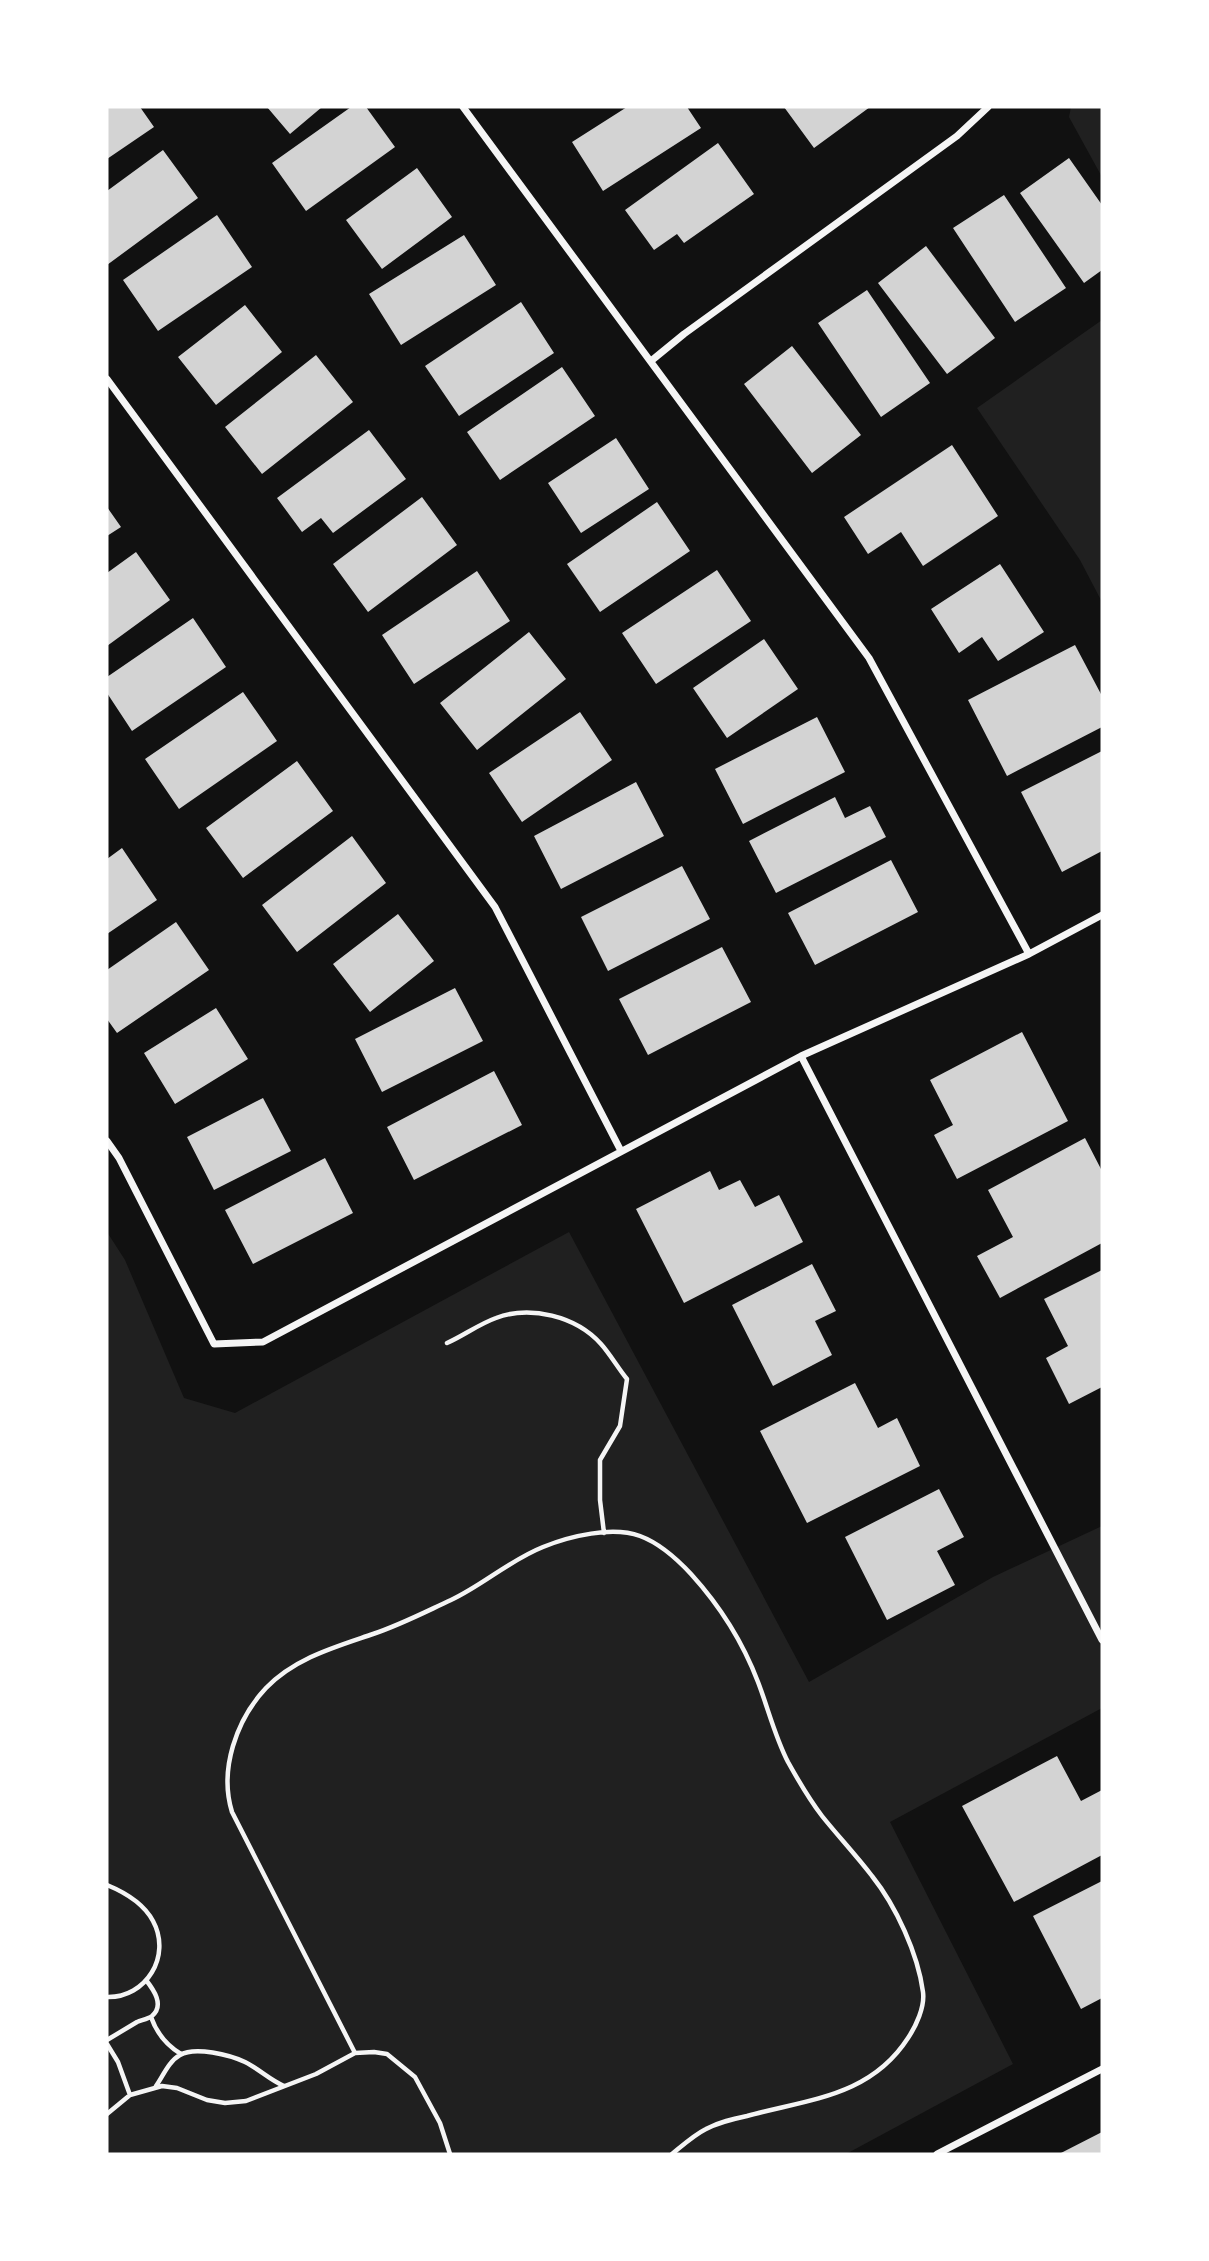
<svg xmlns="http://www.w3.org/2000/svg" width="1209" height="2261" viewBox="0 0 1209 2261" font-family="'Nunito Sans',sans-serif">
<rect width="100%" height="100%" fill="#111"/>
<path fill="#202020" d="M1071,107H1102V177L1069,117Z
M1102,320V602L1080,560L977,408Z
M107,1232L125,1260L184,1398L235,1413L569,1232L809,1682L993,1577L1102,1526V1708L890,1822L1013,2064L846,2154H107Z"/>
<path fill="#d3d3d3" d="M107,107H140L154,127L107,159Z
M267,107H322L290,134Z
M351,107H366L395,147L306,211L272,163Z
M627,107H687L701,128L603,191L572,142Z
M784,107H870L814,148Z
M718,143L754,194L684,243L677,234L654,250L625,210Z
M163,150L198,198L107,265V191Z
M1069,158L1102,205V270L1084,283L1020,193Z
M417,168L452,217L382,269L346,220Z
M1004,195L1066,288L1015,322L953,228Z
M217,215L252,267L158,331L123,280Z
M464,235L496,285L401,345L369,294Z
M926,246L995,338L947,374L878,283Z
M867,290L930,383L881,417L818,323Z
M521,302L554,353L459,416L425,366Z
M245,305L282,352L216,405L178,357Z
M792,346L861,435L812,473L744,384Z
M316,355L353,402L262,474L225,427Z
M562,367L595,416L500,480L467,432Z
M369,430L406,479L333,533L321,518L302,532L277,498Z
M616,438L649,489L581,533L548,483Z
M952,445L998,516L923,566L901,532L868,554L844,517Z
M422,497L457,545L368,612L333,564Z
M657,502L690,551L600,612L567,564Z
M107,507L121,527L107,536Z
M136,552L170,600L107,646V573Z
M1000,564L1044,632L998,661L982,637L959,653L931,609Z
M717,570L751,621L656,684L622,633Z
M477,571L510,621L414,684L382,635Z
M193,618L226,667L132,731L107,693V677Z
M529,632L566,679L477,750L440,703Z
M764,639L798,689L727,738L693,688Z
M1075,645L1102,696V727L1007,776L968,700Z
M243,692L277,741L179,809L145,759Z
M580,712L612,760L522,822L489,773Z
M817,717L845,772L743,824L715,769Z
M1102,751V851L1062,872L1021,792Z
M297,761L333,811L243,878L206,828Z
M636,782L664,836L561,889L534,836Z
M835,797L845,818L870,806L886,837L776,893L749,841Z
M352,836L386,883L297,952L262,905Z
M122,848L157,900L107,934V859Z
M891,860L918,912L815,965L788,913Z
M682,866L710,919L608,971L581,917Z
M398,914L434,961L370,1012L333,964Z
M176,922L209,970L117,1033L107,1019V970Z
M722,947L751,1002L648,1055L619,999Z
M455,988L483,1041L382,1092L355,1039Z
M216,1008L248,1059L175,1104L144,1053Z
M1022,1032L1068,1121L957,1179L934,1135L953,1125L930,1080Z
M494,1071L522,1125L414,1180L387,1127Z
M263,1098L291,1151L214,1190L187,1137Z
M1085,1138L1102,1171V1243L1000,1298L977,1256L1013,1237L988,1190Z
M325,1158L353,1213L253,1264L225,1210Z
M710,1171L719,1190L740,1180L755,1207L779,1195L803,1242L684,1303L636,1209Z
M812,1264L836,1311L815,1321L832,1355L773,1386L732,1305Z
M1102,1270V1387L1069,1404L1046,1358L1068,1346L1044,1299Z
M855,1383L878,1428L897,1418L920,1466L807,1523L760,1431Z
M939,1489L964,1537L937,1551L955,1585L887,1620L845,1537Z
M1057,1756L1081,1801L1102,1790V1855L1014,1902L962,1806Z
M1102,1881V1998L1081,2009L1033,1916Z
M1102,2132V2154H1059Z"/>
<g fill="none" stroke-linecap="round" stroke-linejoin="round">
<path stroke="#f5f5f5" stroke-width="4.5" d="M447,1343C463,1336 479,1324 496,1318C530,1305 576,1316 601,1344C610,1354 618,1368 627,1379L620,1426L600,1460V1500L604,1533
M107,1885C124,1892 144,1904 153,1921C172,1956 146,1998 107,1997
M151,2017C157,2034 166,2045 181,2054
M107,2040C117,2034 127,2028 137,2022C142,2020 148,2019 152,2016C165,2005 153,1989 146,1980
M107,2044L118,2062L130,2095
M355,2053L232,1812C219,1770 236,1720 266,1688C295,1658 335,1647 373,1634C400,1625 425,1612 451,1600C483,1585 510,1560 543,1547C570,1536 612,1526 640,1536C659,1543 678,1560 691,1574C721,1607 742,1640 758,1682C768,1708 775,1737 788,1762C798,1780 809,1799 822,1816C838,1836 856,1855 872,1876C896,1906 918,1954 923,1992C925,2007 916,2026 908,2038C870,2097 808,2099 747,2116C733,2119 719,2122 706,2129C694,2135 683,2145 672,2154
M156,2086C163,2076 169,2061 180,2055C195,2046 230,2055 245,2062C259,2069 270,2080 284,2086
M107,2114L130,2095L162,2086L177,2088L207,2100L225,2103L246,2101L316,2074L355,2053L374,2052L387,2054L415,2077L440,2123L450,2154"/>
<path stroke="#f5f5f5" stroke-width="7" d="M463,107L869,658L1029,954
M651,361L684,334L957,136L988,107
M107,379L495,907L621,1151
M801,1056L1102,1640
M107,1141L119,1158L214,1344L263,1342L801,1056L1029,954L1102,915
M937,2154L1102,2069"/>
</g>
<rect width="1209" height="2261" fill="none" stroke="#ffffff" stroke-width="217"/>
</svg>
